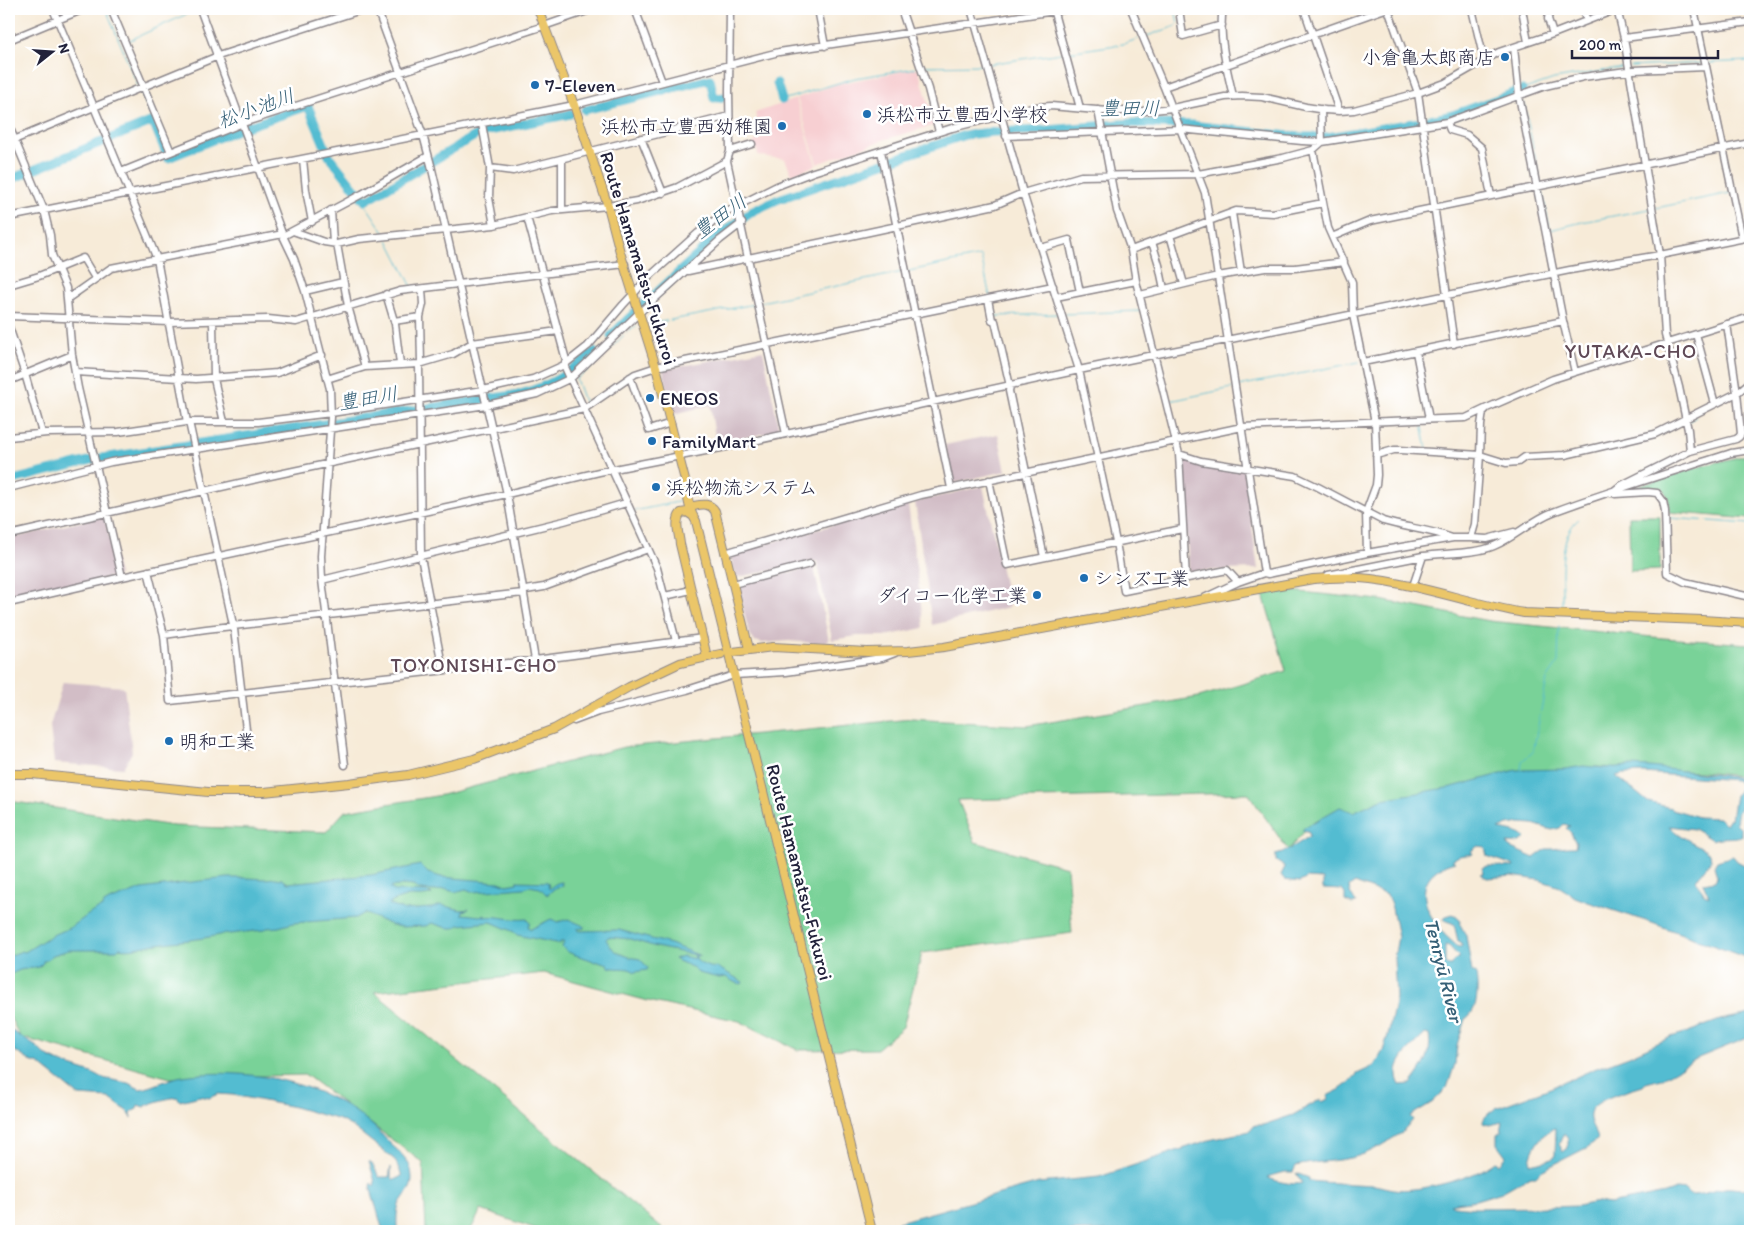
<svg xmlns="http://www.w3.org/2000/svg" width="1759" height="1240" viewBox="0 0 1759 1240" font-family="Itim,'Klee One',sans-serif">
<rect width="100%" height="100%" fill="#fff"/>
<filter id="ink" filterUnits="userSpaceOnUse"><feTurbulence type="fractalNoise" baseFrequency=".02" numOctaves="2"/><feDisplacementMap in="SourceGraphic" scale="10" xChannelSelector="R" yChannelSelector="G"/><feConvolveMatrix kernelMatrix="1 2 1 2 8 2 1 2 1" color-interpolation-filters="sRGB"/></filter>
<filter id="wash" filterUnits="userSpaceOnUse"><feTurbulence type="fractalNoise" baseFrequency=".0096" numOctaves="4" result="noise"/><feDisplacementMap in="SourceGraphic" scale="20" xChannelSelector="R" yChannelSelector="G"/><feGaussianBlur stdDeviation="1.12" result="paint"/><feColorMatrix in="noise" values="0 0 0 0 0 0 0 0 0 0 0 0 0 0 0 0 0 1.4 0 .05"/><feComposite in="paint" operator="in"/></filter>
<g filter="url(#wash)">
<rect width="100%" height="100%" fill="#f7ebd8"/>
<path fill="#f7cfd2" d="M918,68L935,125L886,139L817,164L797,98L838,84Z
M796,99L816,165L792,175L785,159L759,156L753,142L763,138L755,113Z"/>
<path fill="#d2bdc6" d="M763,350L779,429L778,431L716,443L710,405L674,414L663,370Z
M998,434L1006,471L954,483L945,445Z
M1182,458L1200,464L1244,469L1258,569L1189,571Z
M983,486L1009,607L932,625L915,502Z
M908,504L924,628L885,636H857L832,640L817,561L738,577L735,573L730,554Z
M104,516L119,575L9,600V539Z
M814,567L829,641L815,643L789,641L763,643L755,641L750,637L739,590L745,583Z
M63,682L124,687L132,752L123,768L54,763L50,726Z"/>
<path fill="#79d298" stroke="#4e7a6a" d="M1750,454V519L1669,512C1670,502 1668,496 1662,488L1623,491L1702,466Z
M1629,516H1660V570L1630,571Z
M1261,588L1380,600L1489,621L1663,638L1750,644V777L1702,772L1596,767L1353,812L1314,821L1288,850L1248,793L958,800L975,842L1067,867L1072,933L922,953L903,1027L877,1049L798,1050L739,1021L648,1001L544,973L374,992L664,1230L659,1231H543L481,1210L470,1231H426L423,1163L306,1075L170,1078L20,1037L9,1015V801L174,826L326,832L345,811L442,795L624,747L912,719L1027,726L1199,697L1286,671Z"/>
<path fill="#53bcd1" stroke="#3a6f86" fill-rule="evenodd" d="M1583,766L1605,768L1629,766L1650,767L1750,779V799C1739,804 1737,813 1736,824L1741,829V836C1732,839 1722,836 1712,840L1694,829L1669,826C1683,840 1695,842 1710,853L1711,860L1696,880L1704,894L1709,896L1703,883L1715,881L1717,876L1714,866L1717,861L1733,856L1737,861L1750,868V959L1652,923L1588,902L1575,897L1560,887L1539,880L1512,876L1487,878L1480,874L1484,873L1482,868L1488,866L1514,867L1513,865L1487,856L1485,847L1478,846L1471,851L1473,854L1459,856L1452,860L1455,862C1402,876 1428,925 1459,947L1462,946L1461,942L1458,941L1454,924L1444,920L1446,916L1453,914L1461,921L1460,924L1466,936L1472,972L1476,974C1478,988 1479,1011 1465,1019L1457,1045L1455,1064L1447,1088L1433,1102L1410,1116L1413,1120C1409,1125 1404,1128 1402,1133C1387,1141 1375,1151 1358,1156C1338,1162 1316,1161 1296,1166L1293,1172H1285L1267,1177C1273,1181 1295,1186 1302,1183L1296,1173L1309,1178V1181C1331,1183 1352,1184 1374,1185C1381,1186 1386,1188 1393,1189C1417,1193 1476,1178 1495,1162L1499,1164L1506,1156L1497,1144V1134L1501,1131L1503,1122L1489,1125L1483,1123C1483,1116 1491,1112 1496,1108L1553,1087L1567,1080L1572,1079L1594,1069L1629,1056L1671,1037L1688,1032L1720,1020L1750,1014V1037L1698,1058L1661,1079L1646,1083L1643,1086C1631,1090 1593,1099 1590,1113C1588,1123 1596,1130 1598,1139L1588,1147L1541,1171L1536,1176H1530L1502,1192L1476,1200L1450,1204L1454,1206L1475,1208L1549,1207L1577,1206L1598,1202L1609,1204L1665,1193L1676,1189L1685,1190L1690,1195C1703,1195 1714,1190 1726,1188C1736,1187 1740,1191 1750,1187V1231H866L1039,1183L1099,1177L1209,1140L1250,1131L1255,1125H1263L1293,1115L1321,1099L1322,1102L1328,1099L1327,1096L1339,1090L1350,1082L1357,1074L1374,1066L1383,1051L1388,1035L1396,998L1394,958L1398,937L1392,908L1387,895L1355,883L1349,887L1350,893L1356,903L1352,904L1345,901V894L1342,890L1323,889V879L1307,878L1300,882L1285,880L1281,875L1285,867L1276,861V854L1288,850L1310,836L1308,831L1302,830L1305,827L1340,807L1353,812L1382,799L1452,787L1516,770L1566,769ZM1643,773L1736,780L1743,785L1741,790L1735,795L1731,819L1729,818L1725,824L1719,818L1699,817L1672,809L1671,808L1648,802L1616,776L1623,774ZM1521,823L1533,824L1552,830L1560,828L1564,824L1570,826L1566,828L1571,833L1576,843L1575,847C1564,846 1556,850 1546,849L1534,858L1509,847L1507,843C1515,844 1519,843 1526,838L1515,832L1499,829L1508,825ZM1445,945L1449,946L1459,957L1453,962L1452,966H1449L1445,963ZM1425,1034L1429,1035C1432,1056 1423,1068 1411,1084L1400,1085C1388,1063 1413,1048 1425,1034ZM1556,1128L1555,1155L1552,1159L1530,1164C1530,1150 1543,1131 1556,1128ZM1564,1133L1568,1138V1148L1563,1152L1559,1144Z
M420,865L428,873L441,877L499,882L507,885L517,883V881L548,882L549,889C554,885 555,883 562,882L563,886L555,888L547,895L540,888L529,886L524,888L473,892L466,889L455,892L444,889L436,891L420,890L413,886L404,885L391,887V889L395,891L427,892L432,894C423,897 419,896 410,896C407,896 393,901 390,903V905L404,910L432,908L441,905L461,910L469,909L463,911L462,914L480,916L485,915L484,917C498,915 512,921 527,919L530,922L528,927L531,929L551,919L558,922L568,919L584,926V928L577,929L580,931L619,930L670,944L701,956L696,955V959C699,964 711,969 717,967L743,982L742,984L734,982L726,977L719,978L698,973L694,968L674,959L683,956L694,959L695,955L656,947L630,939L608,937L606,939C612,953 626,957 640,959L648,968L647,970L635,972C628,966 617,970 609,967L608,964L598,961L595,962C585,956 569,956 562,947L564,942H560V944L517,935L514,932L491,922L459,925L454,928H447L432,923L426,926L402,927L391,925L365,913L356,918L293,923L279,927L267,928L263,930L230,934C224,932 221,935 215,936C196,940 176,941 157,944C146,945 131,951 119,948L117,950H69L53,955L45,961H43V963L39,967L20,970L9,975V956L22,951L25,952L47,938L48,939C55,932 57,934 65,930C79,924 89,911 103,907L104,904L109,901L142,889L192,882L228,878H247L265,879L276,878L282,879L288,883L371,875Z
M9,1029L37,1047L45,1055L61,1063L92,1073L102,1078L128,1083L140,1089C155,1087 168,1078 183,1076C252,1066 339,1084 386,1139C395,1149 408,1157 411,1170C415,1190 406,1191 399,1205C396,1213 397,1223 397,1231H383L370,1186L371,1183L374,1186L375,1182L369,1161L372,1163L379,1177H389L391,1167V1177L394,1180L402,1176L395,1160L353,1127L340,1120L294,1107L233,1095L218,1094L209,1098L200,1096L180,1101L177,1097C166,1099 154,1101 144,1107L138,1105L137,1109L131,1112L132,1118L128,1112L109,1098L79,1096L39,1064L30,1061L9,1047Z"/>
<g fill="none" stroke-linecap="round" stroke-linejoin="round">
<path stroke="#53bcd1" stroke-width="1" d="M106,9L138,86
M1147,36L1176,26L1178,23L1175,9
M128,41L198,9
M1068,52L1123,44L1138,39
M1709,63L1750,61
M989,64L1061,53
M924,66L984,65
M1631,67L1702,63
M140,90L153,121
M1522,92V90L1554,79L1627,67
M1523,99L1540,181
M782,100L855,78L915,68
M585,107L595,104
M1542,190L1550,230L1582,222L1649,209
M365,201L367,207L385,234
M1656,208L1730,193
M1741,218L1744,232
M388,240L412,287
M1747,241L1750,247
M909,271L981,256L990,297
M761,302L903,272
M992,306L995,316L1057,314
M1064,314L1140,311
M650,324L755,304
M1238,386L1359,362
M1170,401L1232,388
M585,404L576,379L592,367L631,328L636,327
M1689,421L1696,417
M1422,423L1427,449
M634,511L678,502
M1670,518L1750,524
M1562,605C1563,580 1557,535 1579,519
M1521,770L1522,761L1533,752L1547,679L1558,663L1559,626"/>
<path stroke="#53bcd1" stroke-width="9" d="M777,83L782,100
M585,110L710,79L714,98L726,97
M9,180L153,121L168,158L237,130L308,106L329,156L365,201L480,133L570,114
M611,336L628,319L717,237L753,211L779,199L965,135L992,132L1047,130L1133,123L1191,125L1299,137H1327L1426,121L1453,115L1522,90
M9,481L96,459L520,394C551,386 570,373 594,352"/>
</g>
</g>
<g filter="url(#ink)">
<g fill="none" stroke-linecap="round" stroke-linejoin="round">
<defs>
<path id="minor" d="M111,9L171,152
M200,9L283,236L294,259L305,291L330,389L331,417L321,556L322,580L345,765
M377,9L423,135L431,165L507,494L535,660
M635,9L662,82
M730,9L729,91L730,151L727,161L786,434
M818,9L825,46
M901,9L928,89L939,132
M971,9L1023,193L1079,370L1116,542L1124,591L1227,570L1238,582
M1053,9L1080,108
M1131,9L1164,87L1205,193L1264,573
M1179,9L1183,36L1222,25
M1223,9C1218,34 1227,71 1233,96
M1304,9L1339,111
M1388,9L1418,93L1454,344
M1472,9L1484,60
M1522,9L1528,42
M1582,9L1587,20
M1694,9L1742,238
M818,12L831,9
M1553,34L1548,19L1549,13L1554,9
M1624,38L1750,22
M9,40L84,9
M1514,47L1519,96L1563,321
M1164,87L1385,9
M1098,110L1117,211L1131,250L1136,281L1179,454L1186,578
M1447,122L1450,130L1467,135L1482,148L1491,196
M482,124L490,168L489,198L494,225
M9,126L44,210L50,235L52,255L66,288L72,355L78,388L122,577
M1006,136L1180,129L1302,141L1322,142L1447,122L1545,86L1583,77L1634,70L1706,67
M641,138L663,193
M9,142L94,107L53,9
M1313,150L1328,228L1352,282L1353,315L1375,422L1377,475L1376,485L1366,512L1367,553
M730,151L752,144
M881,151L951,488
M303,159L306,190L312,222
M490,168L513,171L729,116
M121,172L94,107L218,56L364,9
M562,209V159
M331,210L333,243
M1232,213L1241,272
M9,217L574,105L779,52L1068,9
M527,217L566,360L564,365L657,568L676,641
M293,231L324,242L337,244L359,239L494,225L552,211L608,206L637,201L678,187L727,161
M1170,235L1184,284
M283,236L362,194L428,156
M1332,237L1370,221L1750,143
M1152,242L1159,265L1164,289
M337,244L348,306L365,367
M1041,248L1069,240L1080,292
M1131,250L1236,211L1273,213L1323,203
M688,271L995,205L1023,193L1081,176L1198,174L1283,158L1313,150L1322,142L1321,109
M9,285L39,276L83,258L95,278
M305,291L343,282
M386,294L395,324L400,364
M1140,295L1218,276L1265,268H1295L1344,262
M1056,297L1136,281
M67,299L111,268L283,234
M9,316L169,322L268,319L296,322L400,291L625,264
M213,321L214,379L224,422
M394,321L420,317
M9,327L25,374L42,433
M1696,334L1715,404
M1416,352L1429,419
M1363,362L1563,321L1575,372
M421,363L420,317L423,304L422,289
M419,364L421,557L443,670
M75,372L196,379L277,373L322,355
M630,377L649,430L671,423
M327,379L365,367L419,364L453,354L472,343L558,331
M9,381L72,355
M187,422L157,259L121,172L243,123L544,26L593,9
M189,422L234,629L248,746
M9,437L47,433L118,432L187,422H258L331,413L483,390L533,379L564,365L588,346L623,305L649,277L698,233L725,212L777,186L813,172L952,128L1036,107L1051,106L1108,111H1144L1172,108L1225,97L1242,96L1262,97L1306,107L1325,110L1339,111L1354,110L1418,93L1445,83L1499,52L1553,34L1617,9
M1690,451L1736,439L1739,437L1741,434L1737,393L1727,324
M1179,454L1201,461L1295,476L1318,487L1383,521C1406,528 1429,529 1452,538
M1376,455L1394,450H1400L1480,455L1506,463L1518,462L1525,457L1565,455L1655,434L1737,393L1750,382
M989,480L1007,565L1182,529
M9,488L111,462L486,405L537,394L571,378L639,313L720,240L742,223
M1611,493L1620,486L1690,451L1688,430L1679,387L1665,335L1660,255L1624,38L1617,9
M1615,494L1648,492L1657,493L1663,501L1665,511L1667,573L1685,582L1750,597
M9,535L270,476L584,409L635,374L656,367L988,299
M1471,538L1487,539L1514,532
M725,553L921,495L1242,427L1466,418L1487,408
M1044,557L1009,391L1010,386L995,321L992,320L988,299L1053,286
M148,571L164,635L170,701L535,660L703,638
M1328,575L1423,556
M322,580L564,521L626,503
M733,584L810,564
M1413,586L1423,556C1443,553 1476,554 1494,546C1515,537 1532,520 1553,512C1612,490 1672,472 1731,453L1750,450
M665,596L691,590
M1204,598L1238,582L1264,573L1268,574L1367,553L1453,538H1471L1475,524L1480,455L1481,425L1483,412L1487,408L1553,379L1750,317
M9,603L122,577L507,494L599,472L731,446L1079,370L1570,270L1660,255L1750,237
M164,635L206,629L523,593L526,590L544,587L648,549
M574,721L598,712L687,690L734,675L786,672L882,658L895,653"/>
<path id="major" d="M538,9L574,105L608,206L620,252L656,367L688,492C687,501 691,514 696,521L872,1231
M694,506C703,504 710,503 715,511L749,649
M693,516L687,512L681,513C674,521 679,534 680,544L707,657
M733,652L773,647L867,652L908,651L944,647L1313,579C1335,577 1356,576 1378,580C1428,587 1475,605 1524,613L1702,620L1750,623
M9,774H32L208,792H264L349,783L408,775L474,759L554,729L629,687L680,663L721,654"/>
</defs>
<use href="#minor" stroke="#8c868a" stroke-width="9"/>
<use href="#major" stroke="#8c868a" stroke-width="10"/>
<use href="#minor" stroke="#fff" stroke-width="6"/>
<use href="#major" stroke="#ebc669" stroke-width="8"/>
</g>
</g>
<g fill="#1f6fb2" stroke="#fff" stroke-width="2">
<circle cx="1505" cy="57" r="5"/>
<circle cx="535" cy="85" r="5"/>
<circle cx="867" cy="114" r="5"/>
<circle cx="782" cy="126" r="5"/>
<circle cx="650" cy="398" r="5"/>
<circle cx="652" cy="441" r="5"/>
<circle cx="656" cy="487" r="5"/>
<circle cx="1084" cy="578" r="5"/>
<circle cx="1037" cy="595" r="5"/>
<circle cx="169" cy="741" r="5"/>
</g>
<g text-anchor="middle" stroke-width="5" stroke-linejoin="round" paint-order="stroke">
<g font-size="19" fill="#22223b" stroke="#fff" text-anchor="start">
<text x="1495" y="64" text-anchor="end">小倉亀太郎商店</text>
<text x="545" y="92">7-Eleven</text>
<text x="877" y="121">浜松市立豊西小学校</text>
<text x="772" y="133" text-anchor="end">浜松市立豊西幼稚園</text>
<text x="660" y="405">ENEOS</text>
<text x="662" y="448">FamilyMart</text>
<text x="666" y="494">浜松物流システム</text>
<text x="1094" y="585">シンズ工業</text>
<text x="1027" y="602" text-anchor="end">ダイコー化学工業</text>
<text x="179" y="748">明和工業</text>
</g>
<g font-size="19" fill="#22223b" stroke="#fff">
<text transform="translate(639 258) rotate(73)" y="7">Route Hamamatsu-Fukuroi</text>
<text transform="translate(800 872) rotate(76)" y="7">Route Hamamatsu-Fukuroi</text>
</g>
<g font-size="20" font-style="italic" fill="#366077" stroke="#fff">
<text transform="translate(256 108) rotate(-20)" y="7">松小池川</text>
<text x="1130" y="115">豊田川</text>
<text transform="translate(720 216) rotate(-36)" y="7">豊田川</text>
<text transform="translate(368 398) rotate(-9)" y="7">豊田川</text>
<text transform="translate(1444 970) rotate(76)" y="7">Tenryū River</text>
</g>
<g font-size="20" letter-spacing="1" fill="#604a57" stroke="#fff">
<text x="1631" y="358">YUTAKA-CHO</text>
<text x="474" y="672">TOYONISHI-CHO</text>
</g>
</g>
<rect width="1759" height="1240" fill="none" stroke="#fff" stroke-width="30"/>
<g transform="translate(52 52) rotate(73)" stroke="#ffffff" stroke-width="4" paint-order="stroke">
<path d="M0-4L9 19L0 12L-9 19Z" fill="#22223b"/>
<text y="-8" font-size="14" font-weight="bold" text-anchor="middle" fill="#22223b">N</text>
</g>
<path d="M1572 50v8h146v-8" fill="none" stroke="#22223b" stroke-width="2.5"/>
<text x="1579" y="50" font-size="15" fill="#22223b" stroke="#ffffff" stroke-width="4" paint-order="stroke">200 m</text>
</svg>
